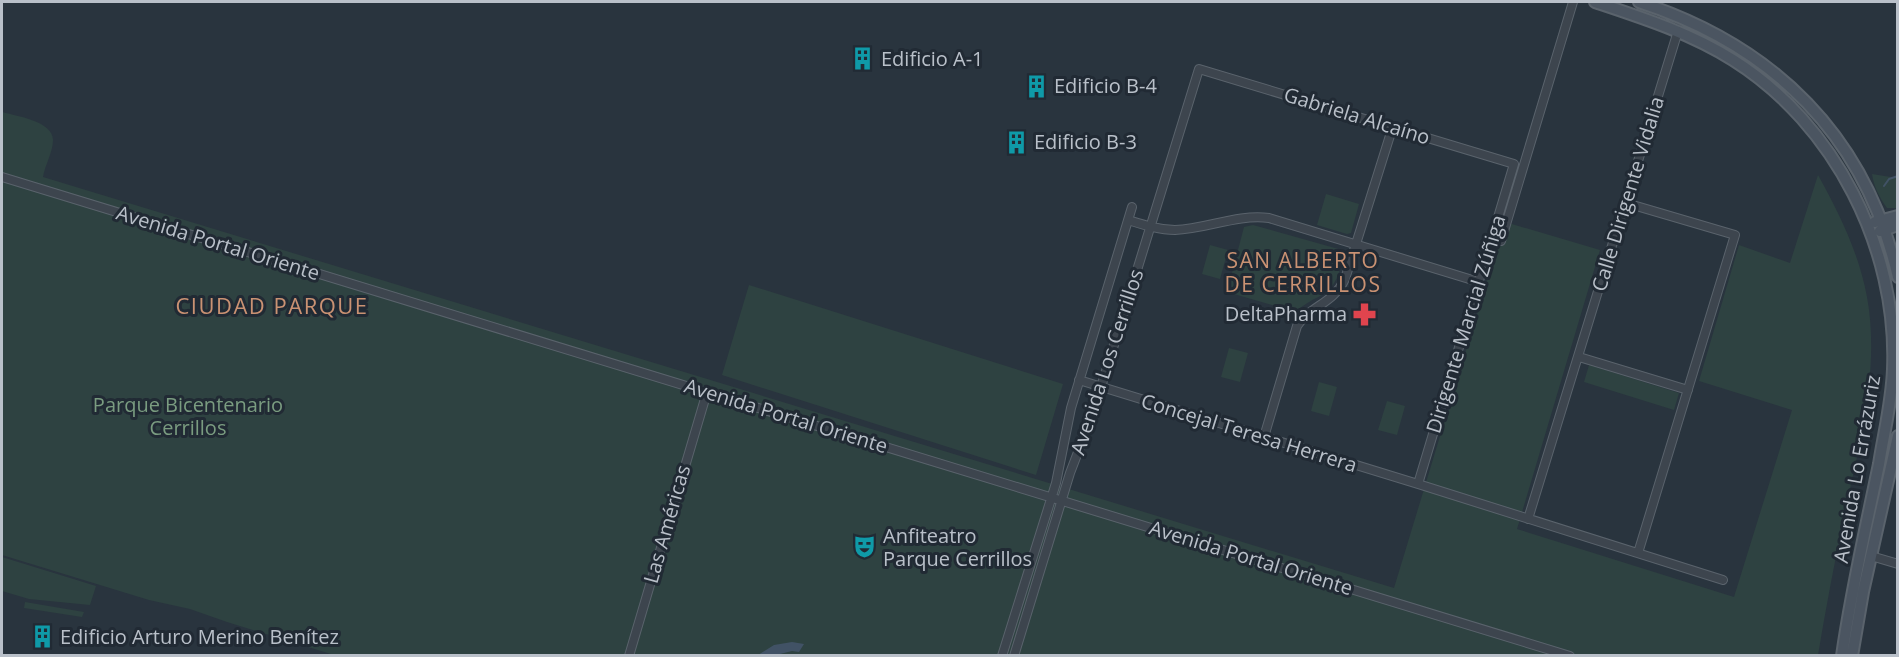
<svg xmlns="http://www.w3.org/2000/svg" width="1899" height="657" viewBox="0 0 1899 657" font-family="'Open Sans',sans-serif">
<rect width="100%" height="100%" fill="#29343e"/>
<path fill="#2e4241" d="M2,112C16,116 53,121 53,140C53,152 45,165 43,177L1394,588L1505,222L1600,250L1517,529L1734,597L1792,410L1699,381L1739,245L1790,263L1818,175C1839,213 1859,253 1867,297C1880,368 1860,443 1845,512C1835,560 1826,607 1818,655H334L227,622L190,609L149,600L2,555Z
M1872,174L1897,178V208H1887C1879,197 1874,187 1872,174Z
M1326,194L1359,204L1351,233L1347,234L1317,225Z
M1253,225L1342,250C1345,256 1342,262 1340,269C1331,300 1315,293 1296,312L1227,292L1244,227Z
M1210,245L1228,250L1220,279L1202,274Z
M749,285L1063,384L1036,475L722,375Z
M1229,348L1248,353L1240,382L1221,377Z
M1589,365L1679,393L1674,410L1584,382Z
M1319,382L1337,387L1329,416L1311,411Z
M1387,401L1405,406L1397,435L1378,430Z
M2,557L96,586L90,605L29,599L2,591Z
M25,602L84,612L82,617L24,608Z"/>
<path fill="#415265" d="M792,642L804,644L799,652L792,651L776,655H758L774,645Z"/>
<g fill="none" stroke-linecap="round" stroke-linejoin="round">
<path stroke="#415265" stroke-width="2" d="M1884,186L1889,179L1898,176"/>
<defs>
<path id="street" d="M2,177L1570,656
M1626,203L1735,235L1638,553
M1128,220C1144,225 1159,230 1175,230C1207,229 1236,214 1269,218L1479,282
M1501,241L1573,2
M1579,357L1688,390
M1079,380L1418,484L1723,580
M1264,437L1297,326C1311,305 1333,304 1345,279L1393,126
M1528,519L1678,31
M1871,556L1898,564
M629,656L707,392
M1002,656L1056,483L1071,408L1132,207
M1014,656L1070,473L1093,413L1199,69L1514,164L1418,484"/>
<path id="secondary" d="M1595,2C1643,18 1690,33 1733,60C1835,124 1898,249 1893,369C1892,401 1884,432 1879,464C1866,527 1851,591 1842,656
M1639,2C1774,46 1866,136 1898,277
M1875,222L1898,216
M1880,231L1898,225
M1852,656L1863,592L1898,436"/>
</defs>
<use href="#street" stroke="#5a636c" stroke-width="10"/>
<use href="#secondary" stroke="#5a636c" stroke-width="14"/>
<use href="#street" stroke="#3d454e" stroke-width="8"/>
<use href="#secondary" stroke="#4b5561" stroke-width="10"/>
</g>
<defs>
<symbol id="building-bare" viewBox="-9 -9 18 18"><path d="M-4-6H4V6H1V3H-1V6H-4ZM-2.5-4.3h1.7v1.8h-1.7ZM.8-4.3h1.7v1.8H.8ZM-2.5-1h1.7V.8h-1.7ZM.8-1h1.7V.8H.8Z" fill="#0f9aa8" stroke="#212a34" stroke-width="2.5" paint-order="stroke"/></symbol>
<symbol id="pharmacy-bare" viewBox="-9 -9 18 18"><path d="M-2-6h4v4h4v4h-4v4h-4v-4h-4v-4h4Z" fill="#e0444e" stroke="#212a34" stroke-width="2.5" paint-order="stroke"/></symbol>
<symbol id="theatre-bare" viewBox="-9 -9 18 18"><path d="M-5-5.5Q0-4 5-5.5V0Q5 5 0 6Q-5 5-5 0ZM-3.3-2.5H-1v1.5H-3.3ZM1-2.5H3.3v1.5H1ZM-2.8 1Q0 5.5 2.8 1Z" fill="#0f9aa8" stroke="#212a34" stroke-width="2.5" paint-order="stroke"/></symbol>
</defs>
<g fill-rule="evenodd">
<use href="#building-bare" x="846" y="42" width="33" height="33"/>
<use href="#building-bare" x="1020" y="70" width="33" height="33"/>
<use href="#building-bare" x="1000" y="126" width="33" height="33"/>
<use href="#pharmacy-bare" x="1348" y="298" width="33" height="33"/>
<use href="#theatre-bare" x="848" y="530" width="33" height="33"/>
<use href="#building-bare" x="26" y="620" width="33" height="33"/>
</g>
<g text-anchor="middle" stroke-width="6" stroke-linejoin="round" paint-order="stroke">
<g font-size="20" fill="#b9c0c9" stroke="#212a34" text-anchor="start">
<text x="881" y="66">Edificio A-1</text>
<text x="1054" y="93">Edificio B-4</text>
<text x="1034" y="149">Edificio B-3</text>
<text x="1347" y="321" text-anchor="end">DeltaPharma</text>
<text x="883" y="543">Anfiteatro<tspan x="883" dy="23">Parque Cerrillos</tspan></text>
<text x="60" y="644">Edificio Arturo Merino Benítez</text>
</g>
<g font-size="20" fill="#b9c0c9" stroke="#212a34">
<text transform="translate(1357 116) rotate(17)" y="7">Gabriela Alcaíno</text>
<text transform="translate(1628 194) rotate(-73)" y="7">Calle Dirigente Vidalia</text>
<text transform="translate(218 243) rotate(17)" y="7">Avenida Portal Oriente</text>
<text transform="translate(1466 324) rotate(-73)" y="7">Dirigente Marcial Zúñiga</text>
<text transform="translate(1107 362) rotate(-72)" y="7">Avenida Los Cerrillos</text>
<text transform="translate(786 416) rotate(17)" y="7">Avenida Portal Oriente</text>
<text transform="translate(1249 433) rotate(17)" y="7">Concejal Teresa Herrera</text>
<text transform="translate(1857 469) rotate(-80)" y="7">Avenida Lo Errázuriz</text>
<text transform="translate(667 524) rotate(-74)" y="7">Las Américas</text>
<text transform="translate(1251 558) rotate(17)" y="7">Avenida Portal Oriente</text>
</g>
<g font-size="20" fill="#7a9c80" stroke="#212a34">
<text x="188" y="412">Parque Bicentenario<tspan x="188" dy="23">Cerrillos</tspan></text>
</g>
<g font-size="21" letter-spacing="1.5" fill="#ca9273" stroke="#212a34">
<text x="1303" y="268">SAN ALBERTO<tspan x="1303" dy="24">DE CERRILLOS</tspan></text>
</g>
<g font-size="22" letter-spacing="1.5" fill="#ca9273" stroke="#212a34">
<text x="272" y="314">CIUDAD PARQUE</text>
</g>
</g>
<rect width="1899" height="657" fill="none" stroke="#b9c0c9" stroke-width="6"/>
</svg>
